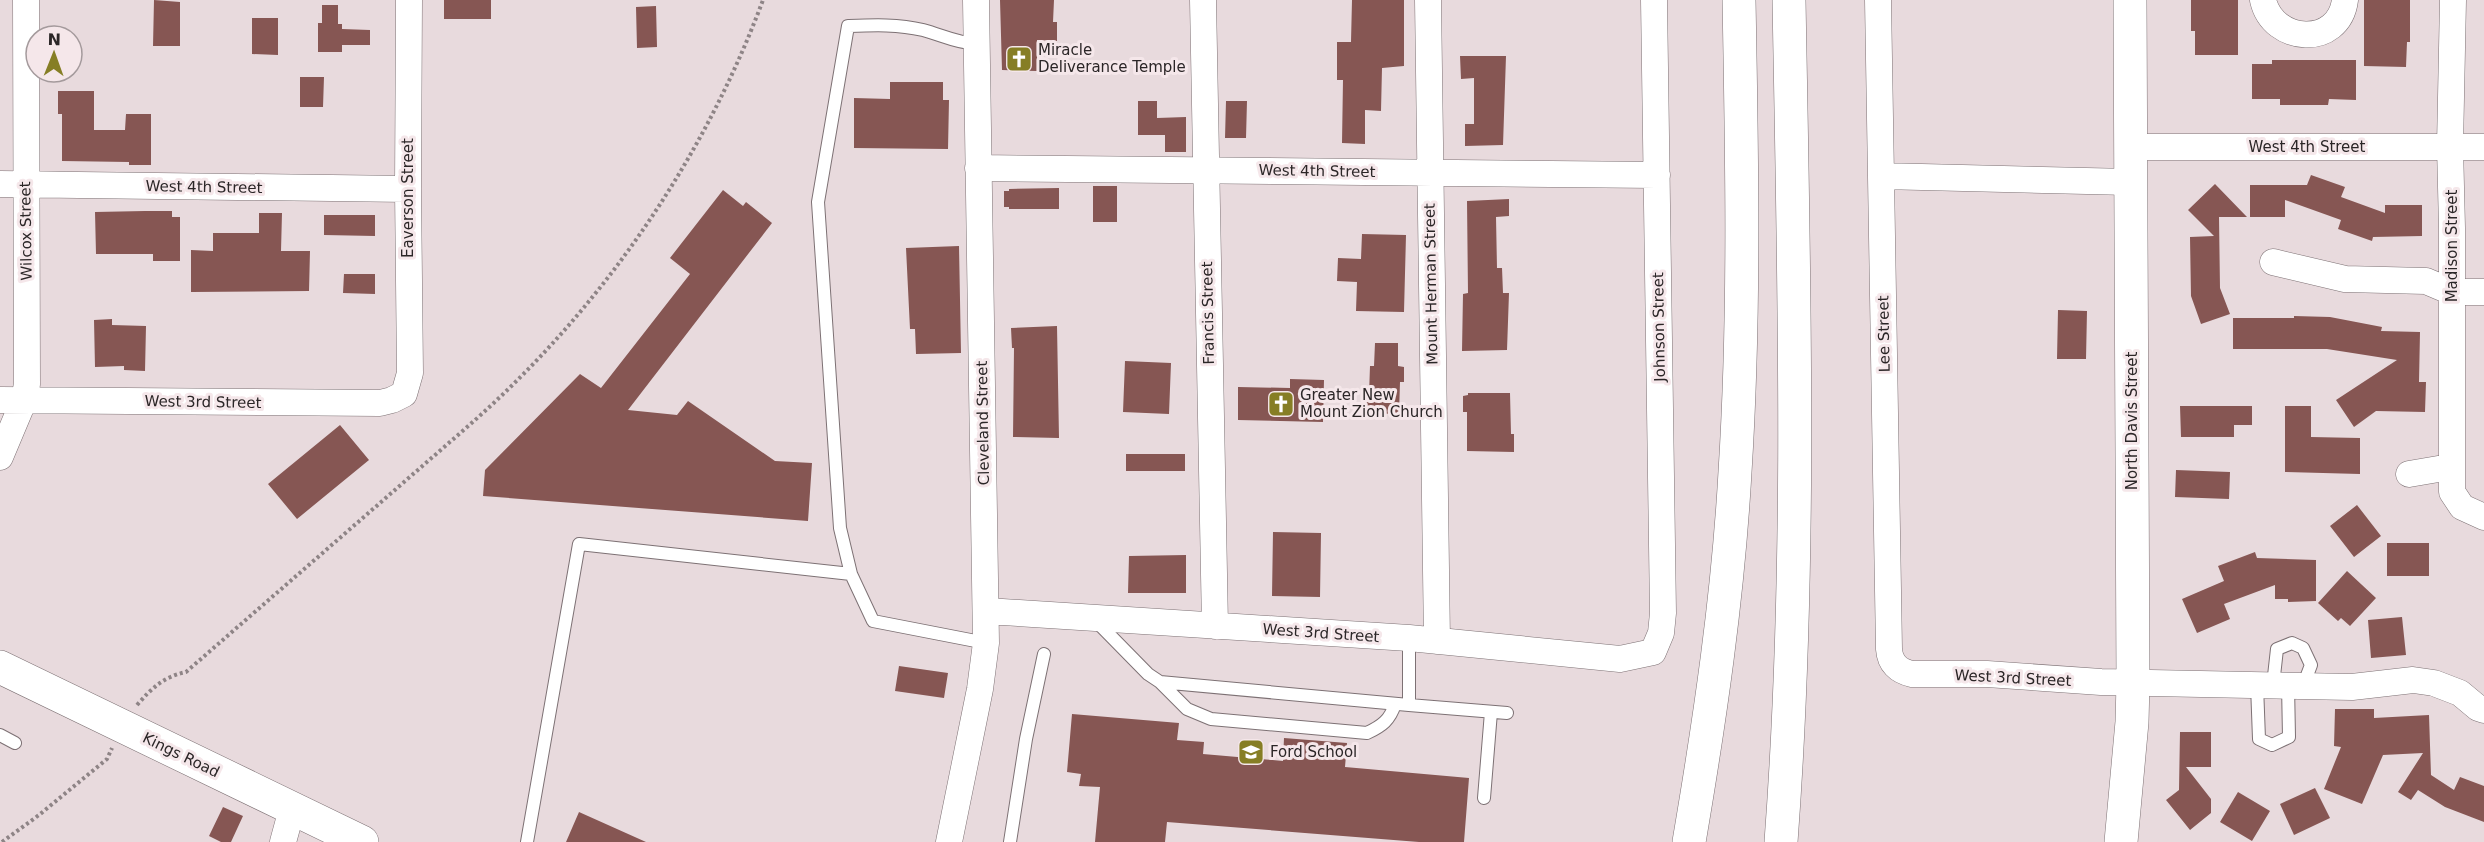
<svg xmlns="http://www.w3.org/2000/svg" width="2484" height="842" viewBox="0 0 2484 842" font-family="'DejaVu Sans',sans-serif">
<rect width="100%" height="100%" fill="#e8dadd"/>
<path fill="#865653" d="M154,0L180,2V46H153Z
M444,0H491V19H444Z
M1000,0H1054L1053,22H1057V41L1037,40V71L1002,70Z
M1352,0H1404V66L1382,68L1381,111L1365,110V144L1342,143L1343,80H1337V42H1351Z
M2191,0H2238V55H2195V31H2191Z
M2364,0H2410V42H2407L2406,67L2364,66Z
M322,5H338V24H342V29L370,30V45H342V52H318V23H322Z
M656,6L657,47L637,48L636,7Z
M252,18H278V55L252,54Z
M1460,56H1506L1503,145L1465,146V124H1474V78L1461,79Z
M2272,60H2356V100L2329,99L2328,105H2280V99H2252V64H2272Z
M300,77H324L323,107H300Z
M890,82H943V100H949L948,149L854,148V98L890,99Z
M58,91H94V130H125L126,114H151V165H129V162L62,161V114H58Z
M1138,101H1157V118L1186,117V152H1165V135H1138Z
M1226,101H1247L1246,138H1225Z
M2311,175L2345,187L2341,197L2385,213V205H2422V236L2373,237L2372,241L2338,229L2341,220L2285,200V217H2250V185H2307Z
M2215,184L2247,217H2219L2220,288L2230,314L2201,324L2191,296L2190,237L2214,236L2188,210Z
M1093,186H1117V222H1093Z
M1059,188V209H1009V207H1004V191H1009V189Z
M723,190L743,206L746,202L772,223L628,410L677,415L688,401L775,461L812,463L808,521L483,496L485,470L580,374L601,388L690,274L670,258Z
M1509,199V216L1496,217L1497,268H1502L1503,293H1509L1507,350L1462,351L1463,294L1468,293L1467,201Z
M145,211H172V217H180V261H153V254H96L95,212Z
M259,213H282L281,251H310L309,291L191,292V250L213,251V233H259Z
M324,215H375V236L324,235Z
M1362,234L1406,235L1404,312L1356,311L1357,282L1337,281L1338,258L1361,259Z
M959,246L961,353L916,354L915,329H910L906,248Z
M344,274H375V294L343,293Z
M2058,310L2087,311L2086,359H2057Z
M2294,316L2330,317L2382,327L2381,331L2420,332L2419,382H2426L2425,412L2376,411L2354,427L2336,400L2397,360L2327,349H2233V318H2294Z
M112,319V325L146,326L145,371L124,370V366L95,367L94,320Z
M1057,326L1059,438L1013,437L1014,348H1012L1011,328Z
M1375,343H1398V366L1404,367V382H1400L1399,414L1366,413V395H1369L1370,366H1374Z
M1125,361L1171,363L1169,414L1123,412Z
M1290,379L1324,380L1323,422L1238,420V387L1290,388Z
M1468,393H1510L1511,434H1514V452L1467,451V412H1463V396L1468,395Z
M2180,406H2252V425H2234V437H2181Z
M2285,406H2311V437L2360,438V474L2285,472Z
M340,425L369,460L297,519L268,484Z
M1126,454H1185V471H1126Z
M2176,470L2230,472L2229,499L2175,497Z
M2357,505L2381,536L2354,557L2330,526Z
M1273,532L1321,533L1320,597L1272,596Z
M2387,543H2429V576H2387Z
M2255,552L2257,558L2316,560V601L2288,602V599H2275V585L2224,604L2230,619L2197,633L2182,599L2224,581L2218,566Z
M1186,555V593H1128L1129,556Z
M2347,571L2376,598L2350,626L2341,618L2338,621L2318,603Z
M2402,617L2406,655L2371,658L2368,620Z
M899,666L948,673L944,698L895,691Z
M2335,709H2374V718L2429,715L2431,775L2454,790L2460,777L2484,786V822L2445,807L2418,790L2411,800L2398,792L2423,753L2383,755L2362,804L2324,789L2341,747L2334,746Z
M1072,714L1179,723L1177,740L1204,742L1203,754L1283,761L1284,738L1347,743L1345,767L1469,778L1464,842H1419L1167,822L1165,842H1095L1100,787L1079,786L1081,774L1067,772Z
M2180,732H2211V767H2186L2211,799V813L2190,830L2166,800L2179,790Z
M2315,788L2330,818L2294,835L2280,804Z
M2238,792L2270,811L2252,841L2220,822Z
M223,807L243,816L231,842H221L209,836Z
M579,812L646,842H566Z"/>
<g fill="none" stroke-linecap="round" stroke-linejoin="round">
<defs>
<path id="lane" d="M977,44C956,43 942,35 923,30C898,24 874,25 848,26L818,202L840,528L851,574L873,621L986,643
M1095,620L1148,674L1160,682L1409,705V638
M1160,682L1187,709L1211,719L1367,733C1382,726 1390,720 1395,704
M2257,685L2259,739L2272,745L2289,737L2288,685
M2273,685L2277,649L2292,643L2303,648L2311,665L2303,686
M1409,705L1507,713
M0,735L15,743
M1484,798L1491,712
M527,842L579,544L851,574
M1010,842L1026,739L1044,654"/>
<path id="street" d="M1203,0L1215,626
M1428,0L1437,641
M1878,0L1889,649C1890,663 1898,671 1912,674H1987L2101,682L2352,687L2413,680L2434,683L2460,693L2478,708L2484,710
M2263,0C2273,44 2339,48 2345,0
M2453,0L2450,146L2452,228V492L2462,507L2484,517
M2130,147H2484
M978,168L1657,175
M1881,176L2130,182
M0,184L408,189
M2273,262L2345,279L2426,281L2452,292H2484
M0,400L380,403L392,400L404,394L410,373L408,189L409,0
M0,457L24,400L27,384L26,0
M2409,474L2450,467
M987,611L1409,638L1620,659L1653,652L1661,633L1663,613L1654,0
M283,842L292,809
M949,842L980,689L986,643L976,0"/>
<path id="secondary" d="M2121,842L2132,722L2133,683L2130,0"/>
<path id="primary" d="M0,667L362,842"/>
<path id="highway" d="M1689,842C1710,719 1728,597 1735,472C1745,315 1742,158 1739,0
M1781,842C1802,562 1794,281 1789,0"/>
</defs>
<use href="#lane" stroke="#7d7174" stroke-width="14"/>
<use href="#street" stroke="#7d7174" stroke-width="27"/>
<use href="#secondary" stroke="#7d7174" stroke-width="34"/>
<use href="#primary" stroke="#7d7174" stroke-width="34"/>
<use href="#highway" stroke="#7d7174" stroke-width="34"/>
<path stroke="#8e8486" stroke-width="4" stroke-dasharray="3 3" stroke-linecap="butt" d="M137,705C152,688 163,677 186,672L466,428C598,313 702,164 763,0
M2,842L39,815L107,759L112,748"/>
<use href="#lane" stroke="#fff" stroke-width="12"/>
<use href="#street" stroke="#fff" stroke-width="26"/>
<use href="#secondary" stroke="#fff" stroke-width="33"/>
<use href="#primary" stroke="#fff" stroke-width="33"/>
<use href="#highway" stroke="#fff" stroke-width="33"/>
</g>
<defs>
<symbol id="church-square" viewBox="-11 -11 22 22"><rect x="-9" y="-9" width="18" height="18" rx="4" fill="#867e25" stroke="#f5e7ea"/><path d="M-1.2-6h2.4v3.5h3.3v2.4h-3.3V6h-2.4V-.1h-3.3v-2.4h3.3Z" fill="#fff"/></symbol>
<symbol id="school-square" viewBox="-11 -11 22 22"><rect x="-9" y="-9" width="18" height="18" rx="4" fill="#867e25" stroke="#f5e7ea"/><path d="M0-5L7-2L0 1L-7-2ZM-4 1L0 2.5L4 1V4Q0 6-4 4Z" fill="#fff"/></symbol>
</defs>
<g fill-rule="evenodd">
<use href="#church-square" x="1004" y="44" width="30" height="30"/>
<use href="#church-square" x="1266" y="389" width="30" height="30"/>
<use href="#school-square" x="1236" y="737" width="30" height="30"/>
</g>
<g text-anchor="middle" stroke-width="6" stroke-linejoin="round" paint-order="stroke">
<g font-size="15" fill="#2b2627" stroke="#f5e7ea" text-anchor="start">
<text x="1038" y="55">Miracle<tspan x="1038" dy="17">Deliverance Temple</tspan></text>
<text x="1300" y="400">Greater New<tspan x="1300" dy="17">Mount Zion Church</tspan></text>
<text x="1270" y="757">Ford School</text>
</g>
<g font-size="15" fill="#2b2627" stroke="#f5e7ea">
<text x="2307" y="152">West 4th Street</text>
<text transform="translate(1317 171) rotate(1)" y="5">West 4th Street</text>
<text transform="translate(204 187) rotate(1)" y="5">West 4th Street</text>
<text transform="translate(408 198) rotate(-90)" y="5">Eaverson Street</text>
<text transform="translate(26 231) rotate(-91)" y="5">Wilcox Street</text>
<text transform="translate(2452 246) rotate(-90)" y="5">Madison Street</text>
<text transform="translate(1431 284) rotate(-91)" y="5">Mount Herman Street</text>
<text transform="translate(1208 313) rotate(-91)" y="5">Francis Street</text>
<text transform="translate(1659 327) rotate(-91)" y="5">Johnson Street</text>
<text transform="translate(1884 334) rotate(-91)" y="5">Lee Street</text>
<text transform="translate(203 402) rotate(1)" y="5">West 3rd Street</text>
<text transform="translate(2132 421) rotate(-90)" y="5">North Davis Street</text>
<text transform="translate(983 423) rotate(-91)" y="5">Cleveland Street</text>
<text transform="translate(1321 633) rotate(4)" y="5">West 3rd Street</text>
<text transform="translate(2013 678) rotate(3)" y="5">West 3rd Street</text>
<text transform="translate(181 755) rotate(26)" y="5">Kings Road</text>
</g>
</g>
<g transform="translate(54 54) rotate(1)"><circle r="28" fill="#f5e7ea" stroke="#a49a9c" stroke-width="1.5"/>
<path d="M0-4.5L10 22L0 15L-10 22Z" fill="#867e25"/>
<text y="-9" font-size="16" font-weight="bold" text-anchor="middle" fill="#2b2627">N</text>
</g>
</svg>
